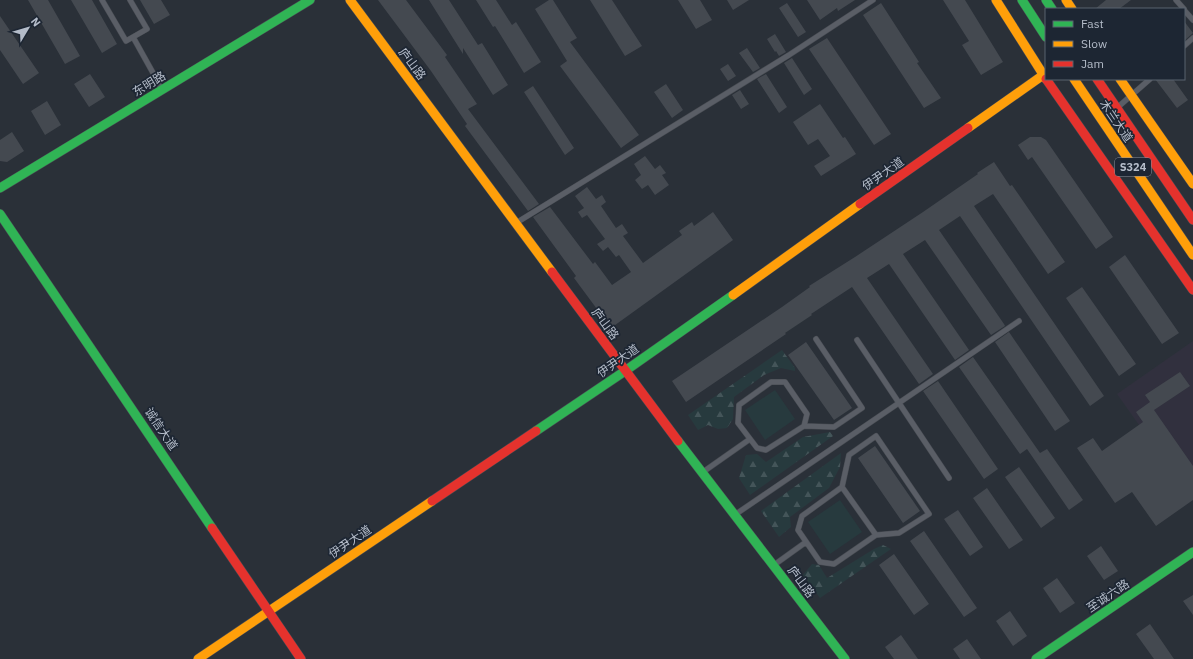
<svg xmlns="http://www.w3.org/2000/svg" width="1193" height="659" viewBox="0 0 1193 659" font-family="'IBM Plex Sans','Noto Sans SC',sans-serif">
<defs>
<pattern id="forest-firs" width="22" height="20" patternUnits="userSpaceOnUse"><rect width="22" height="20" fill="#273a3e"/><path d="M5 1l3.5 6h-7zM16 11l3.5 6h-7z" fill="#445559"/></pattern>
</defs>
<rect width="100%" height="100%" fill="#2a3038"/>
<path fill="#31303e" d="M1193,341V501L1117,394Z"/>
<path fill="#273a3e" d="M775,390L795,419L765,440L745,410Z
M840,500L862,532L830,554L808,522Z"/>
<path fill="url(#forest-firs)" d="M782,350L795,368V371L781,368L764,375L734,397L733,419L727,428L718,429L708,425L698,430L688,415Z
M830,432L833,436L750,495L739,478L746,455L757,454L766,462L803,437Z
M841,453L840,467L829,488L790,517L791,527L779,537L761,511Z
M883,545L891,549L820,598L803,575L812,564L819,565L827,578L874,549Z"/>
<path fill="#444950" d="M28,0H48L80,56L65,64Z
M71,0H92L117,44L102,53Z
M140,0H161L170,15L154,24Z
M378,0H406L447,55L445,57L477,104L468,109L539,204L528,211L465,126L467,124L431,71Z
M429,0H449L478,45L482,43L508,85L493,95L463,48V54Z
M476,0H496L512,25L516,22L541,62L524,73L495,26L493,27Z
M549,0H553L577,38L570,42L639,135L621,148L560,66L567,61L535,9Z
M590,0H612L642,46L625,56Z
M678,0H700L712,20L696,29Z
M727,0H749L733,10Z
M807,0H855L838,11L837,8L820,20Z
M943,0H965L1003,62L981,75L962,45L969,41Z
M1106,0H1131L1119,9H1095Z
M787,3L806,32L798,37L779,8Z
M881,3L919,62L917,63L941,98L924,108L863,15Z
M0,16L39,73L23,84L0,50Z
M1184,21L1193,33L1184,41Z
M775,34L786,52L779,56L776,51L775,52L767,39Z
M827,38L891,134L874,145L809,49Z
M747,48L760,68L753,72L739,53Z
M792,58L812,89L804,95L784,63Z
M728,64L736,76L728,81L720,69Z
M90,74L105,97L89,107L74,84Z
M766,74L787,107L779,113L757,79Z
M1155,79H1173L1188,100L1177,108Z
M666,84L683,110L672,118L654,92Z
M533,86L574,148L565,155L524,92Z
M740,90L749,104L741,109L732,95Z
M47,101L61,125L45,135L31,111Z
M820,104L843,138L845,137L856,154L821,176L814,166L830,156L818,139L808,145L793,122Z
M12,132L24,151L7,162L0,161V140Z
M1030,137H1041L1046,140L1113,237L1096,249L1032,157L1028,160L1018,145Z
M645,156L655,169L660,165L666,173L662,175L669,185L655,195L648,185L642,189L635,180L641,175L634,164Z
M994,162L1010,186L1012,185L1065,262L1048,274L993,194L974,206L1104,396L1090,406L960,216L939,230L1004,324L1005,326L991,335L925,240L903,254L969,350L955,360L889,264L867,278L933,374L919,384L852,287L811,314L812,315L785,333L786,334L686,402L672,381L782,307L810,287L809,286L855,257L923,212L978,174L977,173Z
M587,187L596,199L602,195L606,202L601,206L616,228L622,224L628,233L623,236L643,263L682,235L679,231L692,222L694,226L713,212L733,240L611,328L574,278L576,276L533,217L550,207L593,264L595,262L612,285L631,272L619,255L616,257L608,247L603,251L597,244L605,239L587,215L582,218L578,212L584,208L575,196Z
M1125,255L1179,333L1162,344L1109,267Z
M1082,287L1136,364L1119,376L1066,298Z
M1009,332L1070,421L1055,431L995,342Z
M806,342L852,408L834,420L788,355Z
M973,357L1040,453L1047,449L1083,500L1069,510L1027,449L1020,454L959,367Z
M1180,372L1190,386L1154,410L1193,466V500L1156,526L1132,492L1115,503L1077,448L1093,438L1102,451L1143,422L1136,412L1150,402L1145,395Z
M938,381L998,469L984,479L923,391Z
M875,446L920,511L903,523L858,458Z
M1019,467L1055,518L1041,528L1005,477Z
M987,488L1023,540L1009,549L973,498Z
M958,510L983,547L970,556L944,519Z
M924,531L977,608L964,617L910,541Z
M1101,546L1118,571L1104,580L1087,556Z
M894,554L929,604L914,615L879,565Z
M1057,578L1075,603L1060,613L1043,588Z
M1193,595V615L1183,601Z
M1010,611L1027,636L1013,646L996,621Z
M1150,624L1174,659H1154L1136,634Z
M901,635L918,659H894L885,647Z
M967,639L981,659H960L953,649Z"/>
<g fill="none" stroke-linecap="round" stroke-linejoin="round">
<defs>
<path id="lane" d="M102,0L126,41L147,29L130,0
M1176,0L1184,9
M1184,10L1193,20
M133,37L162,89
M1184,46L1193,38
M1118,107L1150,79
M516,223L789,55L873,0
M857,340L949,478
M771,382H785L807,414L804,426L766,450L757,448L738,423L739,405Z
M804,426L834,427L862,408L816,339
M876,436L929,514L899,533L876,535L842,487L849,455Z
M703,472L750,439
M842,487L802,516L798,530L820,562L834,564L876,535
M736,514L1019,321
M774,565L806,542"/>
<path id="fast" d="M1022,0L1046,37
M1046,0L1052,9
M0,188L310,0
M0,214L212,528
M536,431L625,371L733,295
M678,441L845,659
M1036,659L1193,552"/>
<path id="slow" d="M350,0L552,272
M996,0L1046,79
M1066,0L1072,9
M1074,79L1193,255
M1120,79L1193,184
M968,128L1046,73
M733,295L860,204
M198,659L432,501"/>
<path id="jam" d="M1046,79L1193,290
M1097,79L1193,220
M860,204L968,128
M552,272L678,441
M432,501L536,431
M212,528L301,659"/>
</defs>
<use href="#lane" stroke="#484c53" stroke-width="6"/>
<use href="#fast" stroke="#484c53" stroke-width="10"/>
<use href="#slow" stroke="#484c53" stroke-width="10"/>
<use href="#jam" stroke="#484c53" stroke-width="10"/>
<use href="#lane" stroke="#5a5e66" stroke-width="5"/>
<use href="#fast" stroke="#30b455" stroke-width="9"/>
<use href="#slow" stroke="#ff9f0a" stroke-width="9"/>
<use href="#jam" stroke="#e5322d" stroke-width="9"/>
</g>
<g text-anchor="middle" stroke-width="3.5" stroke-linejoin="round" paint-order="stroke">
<rect fill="#1d2633" stroke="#878f9c" stroke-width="1" x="1115" y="158" width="36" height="18" rx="3"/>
<g font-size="11" font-weight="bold" fill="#b4bcc9">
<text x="1133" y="171">S324</text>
</g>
<g font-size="12" fill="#b4bcc9" stroke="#1d2633">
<text transform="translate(412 64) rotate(53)" y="4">庐山路</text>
<text transform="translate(149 84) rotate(-31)" y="4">东明路</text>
<text transform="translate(1116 121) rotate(56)" y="4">木兰大道</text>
<text transform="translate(883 174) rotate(-35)" y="4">伊尹大道</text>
<text transform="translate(605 324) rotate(53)" y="4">庐山路</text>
<text transform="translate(618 361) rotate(-35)" y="4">伊尹大道</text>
<text transform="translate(161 429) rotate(56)" y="4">诚信大道</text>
<text transform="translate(350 542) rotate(-34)" y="4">伊尹大道</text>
<text transform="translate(801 582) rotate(53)" y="4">庐山路</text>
<text transform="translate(1108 596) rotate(-34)" y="4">至诚六路</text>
</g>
</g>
<rect x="1045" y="8" width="140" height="72" fill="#1d2633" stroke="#59626f"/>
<rect x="1053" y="21" width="20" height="6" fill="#30b455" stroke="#59626f"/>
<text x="1081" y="28" font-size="12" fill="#b4bcc9">Fast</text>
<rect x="1053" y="41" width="20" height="6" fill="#ff9f0a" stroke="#59626f"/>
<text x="1081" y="48" font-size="12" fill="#b4bcc9">Slow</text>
<rect x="1053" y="61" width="20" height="6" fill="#e5322d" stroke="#59626f"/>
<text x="1081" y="68" font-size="12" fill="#b4bcc9">Jam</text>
<g transform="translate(28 28) rotate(52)" stroke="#1d2633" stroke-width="3" paint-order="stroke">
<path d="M0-3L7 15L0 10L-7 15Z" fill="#b4bcc9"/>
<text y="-6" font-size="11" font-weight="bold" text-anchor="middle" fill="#b4bcc9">N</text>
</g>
</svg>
